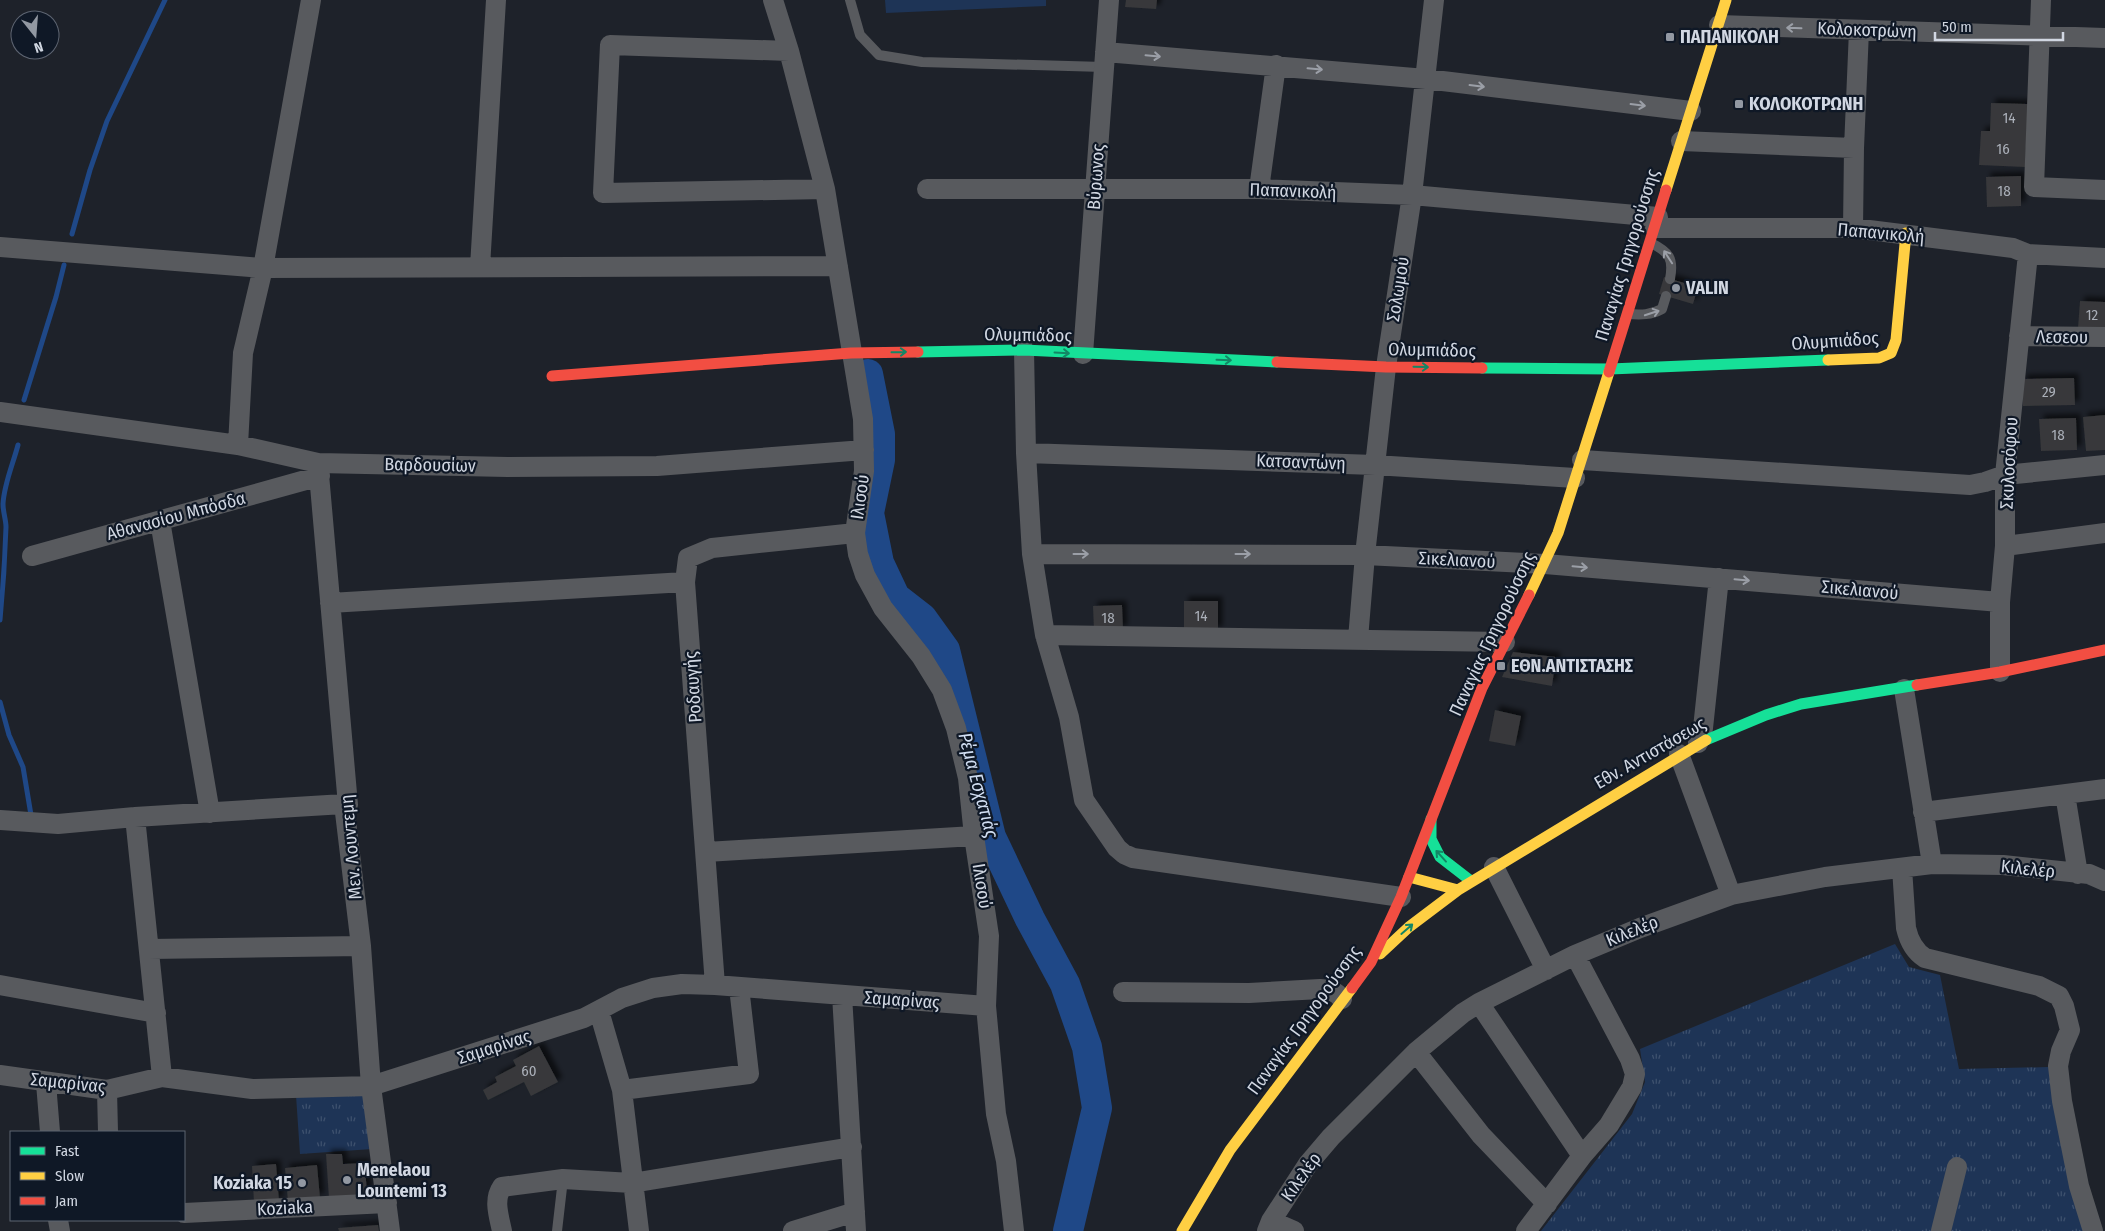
<svg xmlns="http://www.w3.org/2000/svg" width="2105" height="1231" viewBox="0 0 2105 1231" font-family="'Fira Sans Condensed',sans-serif">
<defs>
<pattern id="grass-tufts" width="24" height="20" patternUnits="userSpaceOnUse" patternTransform="scale(1.25)"><rect width="24" height="20" fill="#1e3456"/><path d="M3 7l-1-3M5 7V3M7 7l1-3M15 17l-1-3M17 17v-4M19 17l1-3" fill="none" stroke="#3e516e"/></pattern>
<filter id="shadow"><feDropShadow dx="4.5" dy="-4.5" stdDeviation="2.5" flood-color="#0009"/></filter>
</defs>
<rect width="100%" height="100%" fill="#1e222a"/>
<path fill="url(#grass-tufts)" d="M1895,944L1909,967L1940,975L1959,1069L2049,1067L2086,1231H1541L1632,1114L1645,1082L1640,1049Z
M368,1090L372,1149L300,1154L296,1095Z"/>
<path fill="#1e3456" d="M885,0H1046V6L886,13Z"/>
<g fill="none" stroke-linecap="round" stroke-linejoin="round">
<path stroke="#1f4887" stroke-width="5" d="M72,234L90,170L107,121L165,0
M24,400L56,297L64,265
M0,620C3,589 5,558 6,527C6,520 3,512 3,504C4,484 13,464 18,445
M0,702L9,735L23,767L31,815"/>
<path stroke="#1f4887" stroke-width="30" d="M868,374L880,434V460L869,513L879,563L895,597L922,618L945,650L991,837L1030,919L1065,984L1087,1047L1097,1108L1068,1231"/>
</g>
<path fill="#37383a" filter="url(#shadow)" d="M1126,0H1157L1156,9L1125,7Z
M1991,103L2028,104L2025,167L1979,165L1981,131H1990Z
M2021,176V206L1987,207L1986,177Z
M1664,277L1698,287L1693,304L1659,294Z
M2080,301L2105,302V330L2078,328Z
M2074,378L2075,405L2023,406L2022,379Z
M2105,415V450L2086,451L2083,417Z
M2076,418L2077,450L2041,451L2039,419Z
M1184,601H1218V631H1184Z
M1122,605L1123,630L1094,631L1093,606Z
M1513,652L1556,657L1552,686L1502,677Z
M1495,710L1521,716L1515,746L1489,741Z
M539,1046L558,1082L531,1096L524,1082L488,1100L483,1090L497,1082L495,1077L516,1066L513,1060Z
M326,1154H342L343,1164L365,1163L367,1196L329,1198Z
M276,1164L279,1201L254,1203L252,1166Z
M317,1165L320,1198L288,1201L285,1168Z
M378,1225L379,1231H339L338,1228Z"/>
<g fill="none" stroke-linecap="round" stroke-linejoin="round">
<path stroke="#585a5e" stroke-width="10" d="M850,0L860,35L879,55L922,62L1104,67
M1651,243C1669,252 1674,258 1670,279
M1628,314C1641,315 1651,315 1662,309L1666,296
M557,1231L563,1179"/>
<path stroke="#585a5e" stroke-width="20" d="M773,0L789,51L825,189L863,419L864,471L855,533L858,554L865,575L883,608L921,656L942,690L956,728L968,778L974,836L989,936L986,1006L996,1114L1006,1161L1014,1231
M2041,0L2034,187L2105,190
M1719,25L2105,38
M789,51L610,45L603,193L825,189
M1105,52L1426,79L1691,111
M1681,141L1854,148
M927,189H1259L1412,195L1658,217
M1259,189L1276,65
M1655,228H1853L2013,248L2028,254L2105,258
M1853,228L1854,148L1859,30
M0,247L263,268L838,266
M480,267L496,0
M2019,336L2105,337
M1024,350L1026,453L1032,554L1045,635L1069,717L1084,800L1117,848L1124,854L1133,858L1401,897
M1083,354L1109,0
M0,412L238,445L318,463L508,467L657,466L864,450
M238,445L243,353L263,268L311,0
M1026,453L1375,465L1575,478
M1582,460L1970,485L1985,482L2005,475L2105,465
M318,463L348,805L344,804L361,946L371,1086L390,1231
M160,521L210,813
M2005,546L2105,533
M1032,554L1365,555L1545,564L2000,602
M32,556L320,476
M330,603L685,582
M1045,635L1505,642
M1358,639L1365,555L1386,367L1412,195L1434,0
M2000,672V602L2005,546V475L2028,254
M1904,689L1932,864
M1698,743L1703,728L1719,578
M1679,754L1731,895
M2065,794L2078,874
M1923,812L2105,789
M135,817L162,1077
M0,820L58,824L135,817L344,804
M706,852L974,836
M1494,867L1546,970
M1902,868L1906,928C1909,941 1914,951 1925,958L2039,986L2059,996L2064,1006L2070,1030L2061,1051L2058,1066L2062,1101L2079,1186L2093,1231
M150,949L361,946
M0,985L156,1013
M715,985L685,582L688,558L712,548L855,533
M1123,992L1249,993L1320,989C1330,990 1336,991 1342,999
M842,995L856,1231
M1479,1003L1582,1156
M599,1011L622,1090L639,1231
M1416,1052L1481,1135L1547,1204
M0,1075L107,1090L162,1077L252,1089L371,1086L584,1018L622,998L653,988L682,984L715,985L986,1006
M46,1083L50,1132
M107,1090L108,1132
M622,1090L749,1074L739,987
M184,1213L387,1203
M58,1220L60,1231
M1271,1221L1294,1231
M502,1231C499,1216 493,1200 502,1187L563,1179L632,1183L852,1147
M793,1231L855,1212
M1267,1231L1271,1221L1308,1164L1331,1137L1416,1052L1463,1013L1479,1003L1575,955L1640,928L1731,895L1825,877L1932,864L2003,865L2089,874L2105,881
M1526,1231L1582,1156L1609,1125L1632,1087L1635,1074L1630,1059L1575,955
M1941,1231L1957,1167"/>
<path stroke="#16e098" stroke-width="11" d="M918,352L1024,350L1277,362
M1482,368L1610,369L1828,360
M1706,740L1766,715L1801,704L1917,685
M1431,819V839L1440,857L1471,881"/>
<path stroke="#ffcf43" stroke-width="11" d="M1666,190L1726,0
M1828,360L1879,358L1891,353L1896,340L1906,233
M1529,595L1558,533L1609,372
M1409,877L1458,890
M1380,954L1409,927L1458,890L1706,740
M1182,1231L1230,1150L1352,988"/>
<path stroke="#f24e42" stroke-width="11" d="M1277,362L1386,367L1482,368
M1609,372L1666,190
M552,376L851,353L918,352
M1917,685L2000,672L2105,650
M1352,988L1371,962L1401,897L1482,688L1529,595"/>
</g>
<defs><path id="oneway-shaft" d="M-6 0H5M1.5-3L5.5 0L1.5 3" fill="none" stroke-width="1.6" stroke-linecap="round" stroke-linejoin="round" transform="scale(1.25)"/></defs>
<g stroke="#9b9fa7">
<use href="#oneway-shaft" transform="translate(1794 28) rotate(-178)"/>
<use href="#oneway-shaft" transform="translate(1153 56) rotate(5)"/>
<use href="#oneway-shaft" transform="translate(1315 69) rotate(5)"/>
<use href="#oneway-shaft" transform="translate(1477 86) rotate(7)"/>
<use href="#oneway-shaft" transform="translate(1638 105) rotate(7)"/>
<use href="#oneway-shaft" transform="translate(1668 257) rotate(-123)"/>
<use href="#oneway-shaft" transform="translate(1652 313) rotate(-18)"/>
<use href="#oneway-shaft" transform="translate(1081 554)"/>
<use href="#oneway-shaft" transform="translate(1243 554)"/>
<use href="#oneway-shaft" transform="translate(1580 567) rotate(5)"/>
<use href="#oneway-shaft" transform="translate(1742 580) rotate(5)"/>
</g>
<g stroke="#138665">
<use href="#oneway-shaft" transform="translate(899 352) rotate(-1)"/>
<use href="#oneway-shaft" transform="translate(1062 353) rotate(3)"/>
<use href="#oneway-shaft" transform="translate(1224 360) rotate(2)"/>
<use href="#oneway-shaft" transform="translate(1421 367) rotate(1)"/>
<use href="#oneway-shaft" transform="translate(1441 856) rotate(-132)"/>
<use href="#oneway-shaft" transform="translate(1407 929) rotate(-41)"/>
</g>
<g fill="#9298a2" stroke="#0f1826" stroke-width="2">
<rect x="1665" y="32" width="10" height="10" rx="2.5"/>
<rect x="1734" y="99" width="10" height="10" rx="2.5"/>
<circle cx="1676" cy="288" r="5"/>
<rect x="1496" y="661" width="10" height="10" rx="2.5"/>
<circle cx="347" cy="1180" r="5"/>
<circle cx="302" cy="1183" r="5"/>
</g>
<g text-anchor="middle" stroke-width="4.5" stroke-linejoin="round" paint-order="stroke">
<g font-size="15" fill="#aaafb8">
<text x="2009" y="123">14</text>
<text x="2003" y="154">16</text>
<text x="2004" y="196">18</text>
<text x="2092" y="320">12</text>
<text x="2049" y="397">29</text>
<text x="2058" y="440">18</text>
<text x="1201" y="621">14</text>
<text x="1108" y="623">18</text>
<text x="529" y="1076">60</text>
</g>
<g font-size="18" fill="#d1d7e2" stroke="#0f1826">
<text transform="translate(1867 30) rotate(2)" y="6">Κολοκοτρώνη</text>
<text transform="translate(1096 177) rotate(-86)" y="6">Βύρωνος</text>
<text transform="translate(1293 191) rotate(2)" y="6">Παπανικολή</text>
<text transform="translate(1881 233) rotate(5)" y="6">Παπανικολή</text>
<text transform="translate(1627 255) rotate(-73)" y="6">Παναγίας Γρηγορούσσης</text>
<text transform="translate(1398 289) rotate(-81)" y="6">Σολωμού</text>
<text transform="translate(1028 335) rotate(1)" y="6">Ολυμπιάδος</text>
<text transform="translate(2062 337) rotate(1)" y="6">Λεσεου</text>
<text transform="translate(1835 341) rotate(-4)" y="6">Ολυμπιάδος</text>
<text transform="translate(1432 350) rotate(1)" y="6">Ολυμπιάδος</text>
<text transform="translate(1301 462) rotate(2)" y="6">Κατσαντώνη</text>
<text transform="translate(2009 463) rotate(-87)" y="6">Σκυλοσόφου</text>
<text transform="translate(430 465) rotate(1)" y="6">Βαρδουσίων</text>
<text transform="translate(860 497) rotate(-82)" y="6">Ιλισού</text>
<text transform="translate(176 516) rotate(-15)" y="6">Αθανασίου Μπόσδα</text>
<text transform="translate(1457 560) rotate(3)" y="6">Σικελιανού</text>
<text transform="translate(1860 590) rotate(5)" y="6">Σικελιανού</text>
<text transform="translate(1492 634) rotate(-65)" y="6">Παναγίας Γρηγορούσσης</text>
<text transform="translate(693 687) rotate(-94)" y="6">Ροδαυγής</text>
<text transform="translate(1650 753) rotate(-30)" y="6">Εθν. Αντιστάσεως</text>
<text transform="translate(351 847) rotate(-95)" y="6">Μεν. Λουντεμη</text>
<text transform="translate(2028 869) rotate(6)" y="6">Κιλελέρ</text>
<text transform="translate(982 886) rotate(81)" y="6">Ιλισού</text>
<text transform="translate(1632 931) rotate(-22)" y="6">Κιλελέρ</text>
<text transform="translate(902 1000) rotate(4)" y="6">Σαμαρίνας</text>
<text transform="translate(1304 1020) rotate(-54)" y="6">Παναγίας Γρηγορούσσης</text>
<text transform="translate(494 1047) rotate(-18)" y="6">Σαμαρίνας</text>
<text transform="translate(68 1083) rotate(6)" y="6">Σαμαρίνας</text>
<text transform="translate(1301 1177) rotate(-55)" y="6">Κιλελέρ</text>
<text transform="translate(285 1208) rotate(-3)" y="6">Koziaka</text>
</g>
<g font-size="18" font-weight="bold" fill="#d1d7e2" stroke="#0f1826" text-anchor="start">
<text x="1680" y="43">ΠΑΠΑΝΙΚΟΛΗ</text>
<text x="1749" y="110">ΚΟΛΟΚΟΤΡΩΝΗ</text>
<text x="1686" y="294">VALIN</text>
<text x="1511" y="672">ΕΘΝ.ΑΝΤΙΣΤΑΣΗΣ</text>
<text x="357" y="1176">Menelaou<tspan x="357" dy="21">Lountemi 13</tspan></text>
<text x="292" y="1189" text-anchor="end">Koziaka 15</text>
</g>
<g font-size="19" font-style="italic" fill="#d1def2" stroke="#0f1826">
<text transform="translate(979 785) rotate(75)" y="7">Ρέμα Εσχατιάς</text>
</g>
</g>
<rect x="10" y="1131" width="175" height="90" fill="#0f1826" stroke="#5d6471"/>
<rect x="20" y="1147" width="25" height="8" fill="#16e098" stroke="#5d6471"/>
<text x="55" y="1156" font-size="15" fill="#d1d7e2">Fast</text>
<rect x="20" y="1172" width="25" height="8" fill="#ffcf43" stroke="#5d6471"/>
<text x="55" y="1181" font-size="15" fill="#d1d7e2">Slow</text>
<rect x="20" y="1197" width="25" height="8" fill="#f24e42" stroke="#5d6471"/>
<text x="55" y="1206" font-size="15" fill="#d1d7e2">Jam</text>
<g transform="translate(35 35) rotate(163)"><circle r="24" fill="#0f1826" stroke="#5d6471"/>
<path d="M0-4L9 19L0 12L-9 19Z" fill="#9298a2"/>
<text y="-8" font-size="14" font-weight="bold" text-anchor="middle" fill="#d1d7e2">N</text>
</g>
<path d="M1935 32v8h128v-8" fill="none" stroke="#d1d7e2" stroke-width="2.5"/>
<text x="1942" y="32" font-size="15" fill="#d1d7e2" stroke="#0f1826" stroke-width="4" paint-order="stroke">50 m</text>
</svg>
